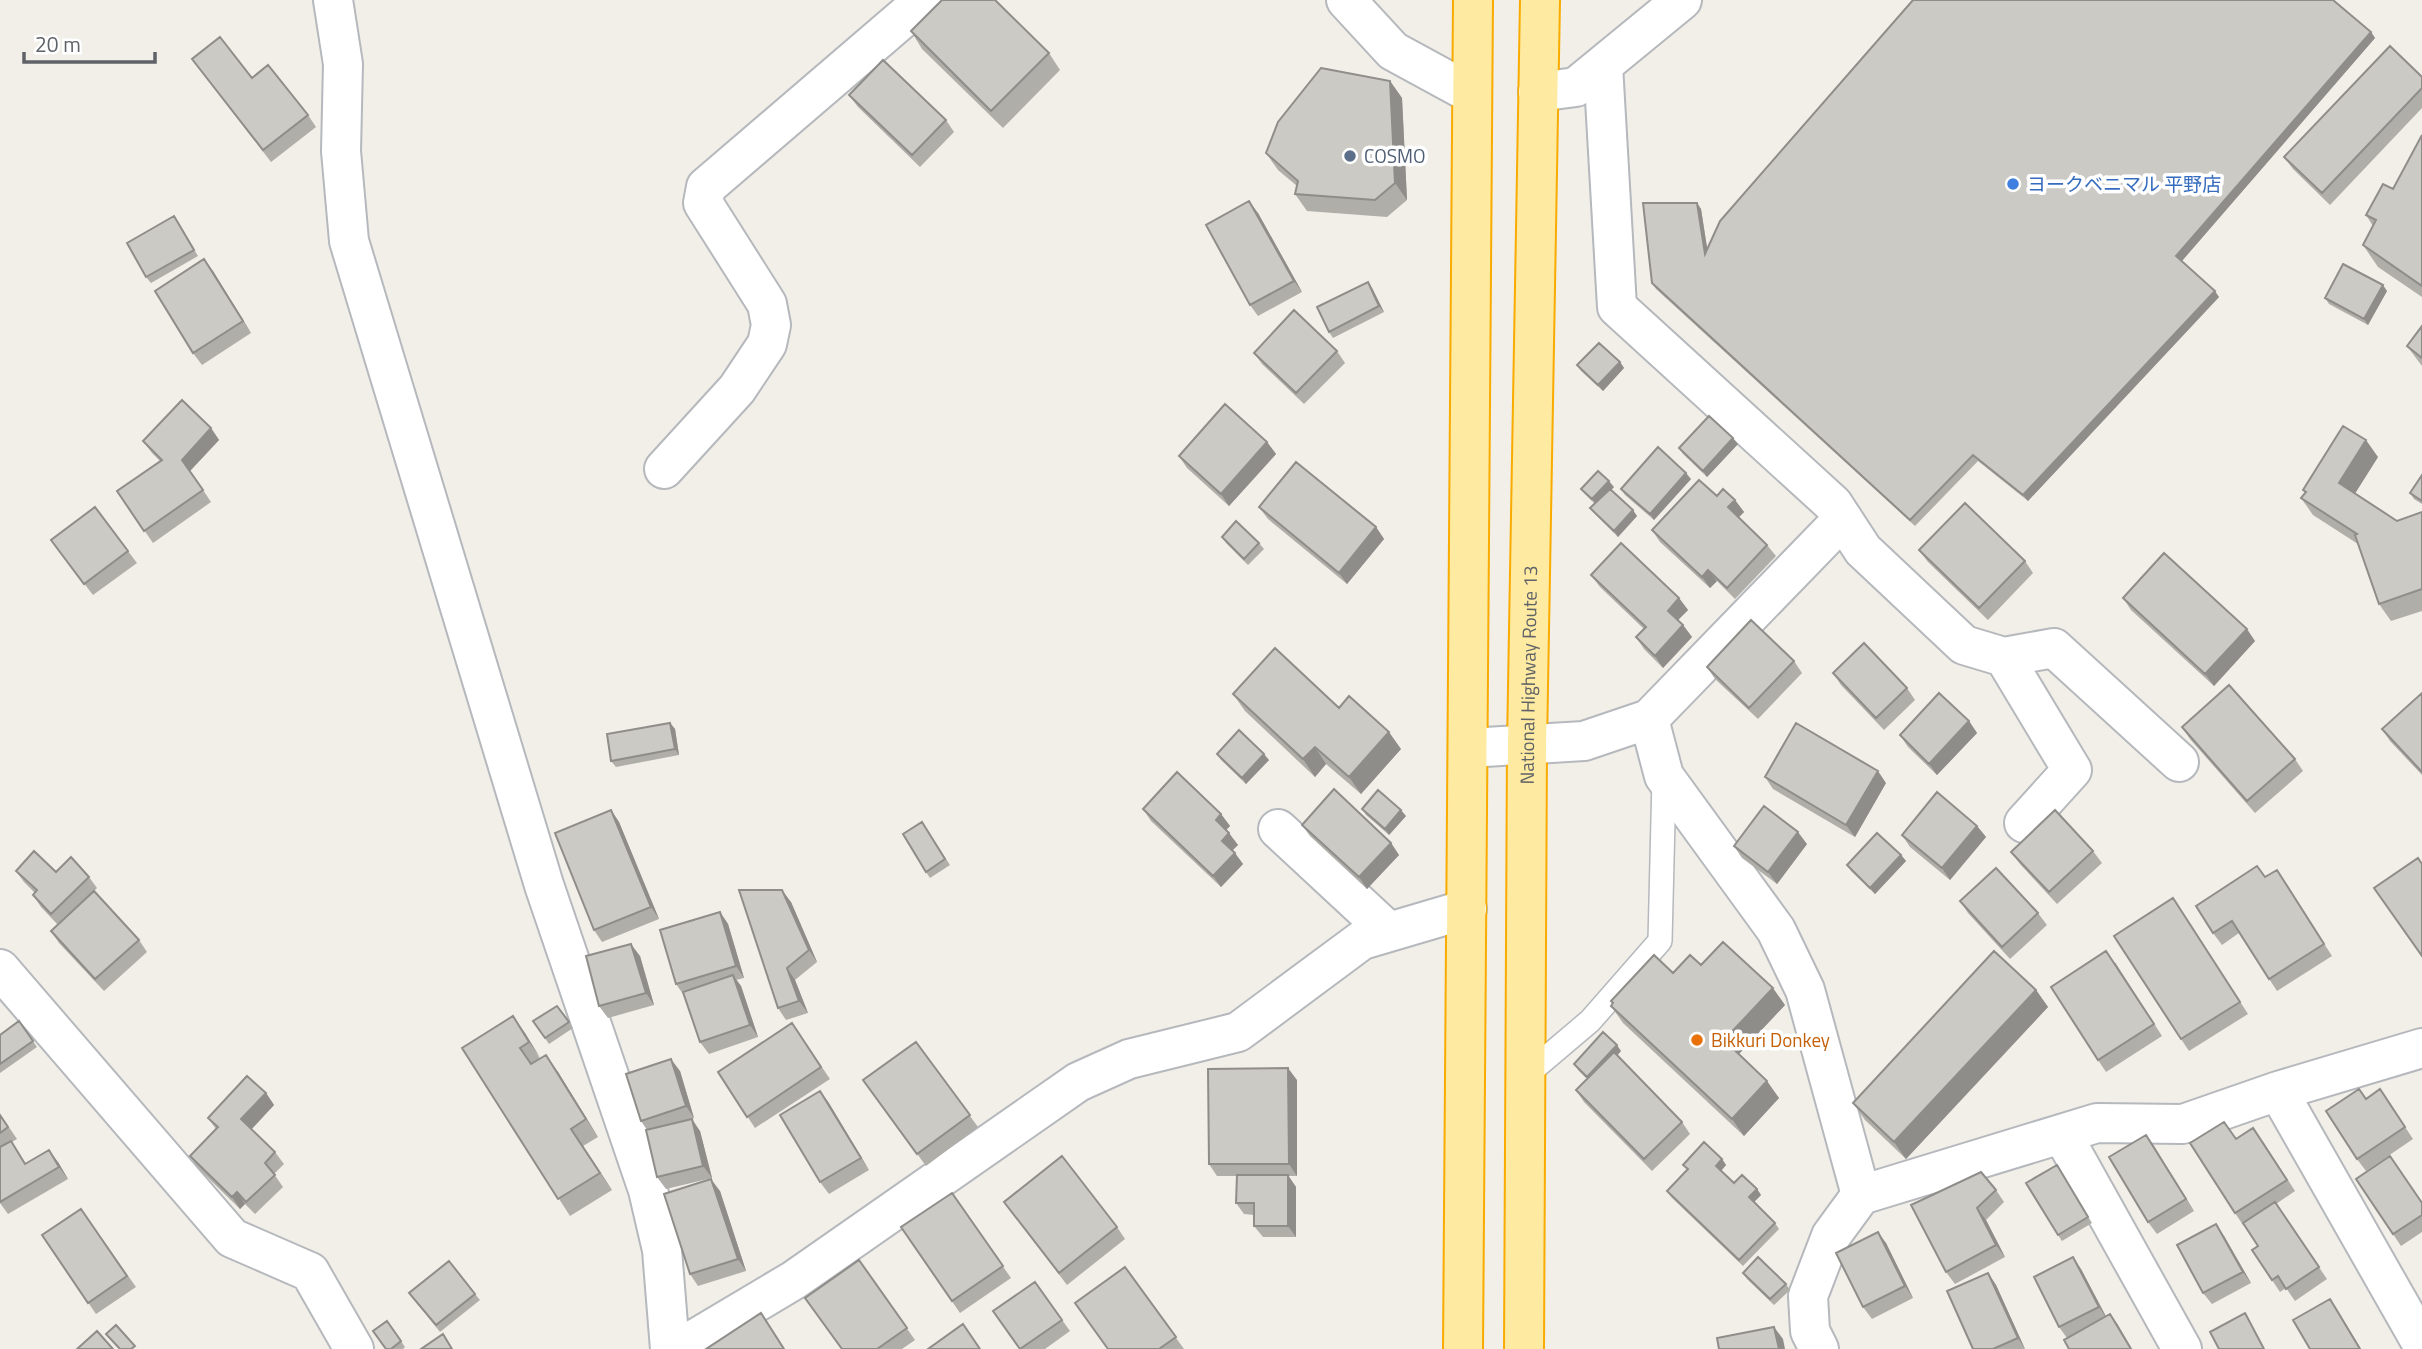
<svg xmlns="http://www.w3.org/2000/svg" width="2422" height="1349" viewBox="0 0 2422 1349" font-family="'Titillium Web','Noto Sans JP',sans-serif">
<rect width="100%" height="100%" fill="#f1efe8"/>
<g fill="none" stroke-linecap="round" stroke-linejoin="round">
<defs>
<path id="service" d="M1525,1076L1590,1021L1660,941L1664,779"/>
<path id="minor" d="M333,0L343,64L341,151L349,241L544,885L648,1190L662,1250L670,1349
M1346,0L1393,51L1472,94
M1603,65L1617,307L1833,504L1863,550L1964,645L2004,657L2072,770L2024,823
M1538,92L1576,87L1682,0
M664,469L737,389L767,344L771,325L767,304L703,203L706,187L924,0
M2004,657L2054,648L2179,762
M1649,719L1664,776L1776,930L1805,990L1861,1195
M1469,748L1584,741L1649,719L1843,519
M1278,829L1389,932
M0,969L232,1238L310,1272L354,1349
M2278,1091L2422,1344
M2062,1134L2182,1349
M678,1349L794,1280L1078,1082L1129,1059L1238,1032L1362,940L1467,909
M1819,1349L1810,1331L1808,1296L1831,1236L1861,1195L2097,1123L2183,1124L2278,1091L2422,1048"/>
<g id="trunk">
<path d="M1463,1349L1473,0"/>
<path id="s1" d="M1524,1349L1527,745L1540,0"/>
</g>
</defs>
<use href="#service" stroke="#b5b8bc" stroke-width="26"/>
<use href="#minor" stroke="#b5b8bc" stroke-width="42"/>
<use href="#trunk" stroke="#f9ab00" stroke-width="42"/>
<use href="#service" stroke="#fff" stroke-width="23"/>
<use href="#minor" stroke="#fff" stroke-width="38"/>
<use href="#trunk" stroke="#feeaa1" stroke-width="38"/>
</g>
<path fill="#afaea9" d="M911,31L1049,53L1060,70L1003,128L922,49Z
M2371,32L2375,38L2182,261L2219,297L2028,501L1978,461L1915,526L1656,289L1652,283L1697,203L1701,209L1707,248Z
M192,59L252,78L308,115L316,127L271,162Z
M2422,77V108L2330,205L2293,169L2284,157Z
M1390,81L1402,98L1407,200L1387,217L1307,211L1295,194L1297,186L1278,170L1266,153Z
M849,95L946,120L954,132L920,167L858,107Z
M2422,135V297L2378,267L2363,245L2373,226L2366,215L2393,189Z
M1258,213L1302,292L1258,316L1250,305Z
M174,216L198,256L151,283L146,277Z
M213,271L251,333L202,365L193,353Z
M1368,282L1372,288L1384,312L1333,338L1329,332Z
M2387,291L2368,325L2329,304L2325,298Z
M2422,326V366L2407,346Z
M1337,351L1345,363L1304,404L1262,364L1254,353Z
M1620,362L1624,368L1603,391L1581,371L1577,365Z
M211,428L219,440L190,471L211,502L153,543L117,491L160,461L152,453L143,441Z
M1267,442L1276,454L1229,506L1187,468L1179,456Z
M1738,444L1707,477L1683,454L1679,448Z
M2378,457L2355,493L2397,521L2422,512V611L2391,621L2379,604L2358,544L2313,515L2301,498L2305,493L2303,490Z
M2422,475V504L2414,499L2410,493Z
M1691,479L1654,520L1625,495L1621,489Z
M1614,487L1611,490L1637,516L1618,537L1595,514L1590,508L1595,504L1586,495L1581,489Z
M1717,496L1735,500L1744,512L1739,517L1767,545L1776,556L1735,599L1717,581L1710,588L1660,542L1652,530Z
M1259,507L1376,527L1384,539L1347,584L1268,519Z
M1222,537L1259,543L1264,549L1248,565L1226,543Z
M1919,550L2025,561L2033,573L1988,620L1928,562Z
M128,551L137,563L93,595L60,552Z
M1591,575L1679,598L1688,610L1678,620L1683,625L1692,637L1663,668L1644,649L1636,637L1644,629L1600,587Z
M2123,598L2255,641L2214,686L2131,610Z
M1794,661L1802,673L1758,719L1715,679L1707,667Z
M1833,673L1907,688L1915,700L1884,730L1841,685Z
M2422,693V775L2390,741L2382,729Z
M1233,694L1339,708L1401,749L1361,794L1326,764L1315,777L1245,711Z
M1969,721L1977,733L1937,775L1908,747L1900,735Z
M670,723L675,729L679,755L616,767L611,761Z
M2182,727L2295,759L2303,771L2255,813L2190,739Z
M1217,754L1269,760L1246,784L1221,760Z
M1765,777L1886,783L1855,837L1773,789Z
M1143,809L1221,814L1230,826L1226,830L1238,845L1232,850L1243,864L1221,887L1151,821Z
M1362,809L1406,816L1389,835L1366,815Z
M611,810L619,822L659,919L602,942L594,930Z
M922,822L950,865L930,878L926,872Z
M1302,825L1391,843L1399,855L1367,889L1310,836Z
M1977,826L1986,837L1950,880L1910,847L1902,835Z
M1807,844L1777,884L1742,858L1734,846Z
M2093,851L2102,863L2057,904L2020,864L2011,852Z
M1901,855L1906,861L1875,894L1851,871L1847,865Z
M2277,870L2332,956L2277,991L2239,933L2222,945L2213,933L2265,877Z
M16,871L56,872L89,877L97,888L94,891L139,940L147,952L104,991L59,943L51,931L58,925L41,907L33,895L35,893L24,882Z
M2173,898L2248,1014L2189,1051L2181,1039Z
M1960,901L2038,913L2047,925L2010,959L1968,913Z
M791,902L817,962L795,980L808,1013L786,1020L778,1008Z
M720,912L728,924L744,978L736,980L741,986L758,1037L709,1054L700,1042L683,994L676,984Z
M640,956L654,1005L608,1018L599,1006Z
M2115,962L2162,1036L2106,1072L2098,1060Z
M1701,965L1785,1005L1739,1054L1779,1098L1744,1136L1623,1023L1611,1006L1673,973Z
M2036,990L2048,1007L1906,1159L1865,1120L1853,1103Z
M557,1006L573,1028L549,1044L533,1021Z
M19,1021L37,1047L0,1073V1035Z
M792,1023L830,1079L755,1128L718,1072Z
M525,1033L540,1059L558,1072L598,1137L583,1146L612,1190L570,1216L462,1048Z
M916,1042L978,1127L926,1166L863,1080Z
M1621,1051L1617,1056L1682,1122L1690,1134L1652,1171L1584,1102L1576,1090L1587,1079L1578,1070L1574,1064Z
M680,1071L694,1118L683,1121L700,1131L712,1178L666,1189L657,1177L647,1130L641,1121Z
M1297,1080V1176H1288L1296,1187V1237H1263L1254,1226V1215L1244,1214L1236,1203L1237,1176H1217L1209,1164Z
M2380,1089L2413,1139L2366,1171L2357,1159L2366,1099Z
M820,1091L869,1170L829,1194L820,1182Z
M266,1093L274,1105L251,1129L275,1152L284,1164L274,1174L283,1187L255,1214L245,1204L240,1209L198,1168L190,1156L216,1129L208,1118Z
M0,1114L17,1139L12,1142L26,1164L58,1162L68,1179L8,1214L0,1203Z
M2146,1135L2194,1211L2157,1234L2148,1222Z
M2236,1139L2262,1140L2295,1191L2276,1204L2327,1279L2295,1301L2286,1288L2280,1292L2252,1250L2258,1246L2244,1224L2243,1225L2235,1213Z
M1722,1159L1726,1165L1721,1171L1734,1183L1757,1189L1761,1195L1754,1202L1775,1223L1779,1229L1743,1266L1671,1197L1667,1191L1687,1170L1683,1165Z
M2057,1165L2092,1223L2062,1241L2058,1235Z
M2356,1179L2422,1203V1232L2401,1246Z
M1996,1190L2004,1202L1986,1220L2005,1257L1955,1284L1946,1272L1911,1205Z
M720,1191L746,1271L698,1286L690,1274Z
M952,1193L1011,1278L960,1313L901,1227Z
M1004,1202L1117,1227L1125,1239L1067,1285Z
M81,1209L136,1287L96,1314L42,1235Z
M2224,1236L2251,1283L2212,1304L2203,1293Z
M1886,1243L1913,1298L1872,1319L1863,1307Z
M859,1260L915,1340L902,1349H842Z
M1125,1267L1184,1349H1108Z
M2081,1269L2106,1316L2110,1314L2118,1325L2067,1338L2059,1327Z
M1743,1273L1786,1284L1790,1290L1774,1305L1747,1279Z
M1988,1273L1996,1285L2025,1349H1973Z
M1035,1282L1070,1331L1045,1349H1020Z
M475,1294L480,1300L440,1332L414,1299Z
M387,1321L405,1347L403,1349H386Z"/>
<path fill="#8f8d8a" d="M2371,32L2375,38L2181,262L2176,256Z
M1390,81L1402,98L1407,200L1395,183Z
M1249,201L1258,213L1302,292L1294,281Z
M1697,203L1701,209L1709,260L1705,254Z
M204,259L213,271L251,333L243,321Z
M1368,282L1372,288L1384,312L1379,306Z
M2383,285L2387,291L2368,325L2364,319Z
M2215,291L2219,297L2028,501L2023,495Z
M1620,362L1624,368L1603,391L1598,385Z
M211,428L219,440L190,471L211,502L182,460Z
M1733,438L1738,444L1707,477L1703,471Z
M2366,440L2378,457L2351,500L2339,483Z
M1267,442L1276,454L1229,506L1221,494Z
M1686,473L1691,479L1654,520L1650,514Z
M1609,481L1614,487L1597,505L1592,499Z
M1735,500L1744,512L1737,519L1728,507Z
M1633,510L1637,516L1618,537L1614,531Z
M1376,527L1384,539L1347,584L1339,573Z
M1708,570L1717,581L1710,588L1702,577Z
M1679,598L1688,610L1676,622L1668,611Z
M1683,625L1692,637L1663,668L1655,656Z
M2247,629L2255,641L2214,686L2205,674Z
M1969,721L1977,733L1937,775L1929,764Z
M670,723L675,729L679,755L675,749Z
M1389,732L1401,749L1361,794L1349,777Z
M1315,747L1326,764L1315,777L1303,759Z
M1264,754L1269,760L1246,784L1242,778Z
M1878,771L1886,783L1855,837L1846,825Z
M611,810L619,822L659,919L651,907Z
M1401,810L1406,816L1389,835L1385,829Z
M1221,814L1230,826L1224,832L1216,820Z
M1977,826L1986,837L1950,880L1942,868Z
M1798,832L1807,844L1777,884L1768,872Z
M1229,833L1238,845L1230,853L1222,841Z
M1391,843L1399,855L1367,889L1359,877Z
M1235,853L1243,864L1221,887L1213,876Z
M1901,855L1906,861L1875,894L1870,888Z
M782,890L791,902L817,962L809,950Z
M720,912L728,924L744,978L736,966Z
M631,944L640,956L654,1005L646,993Z
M787,968L795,980L808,1013L799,1001Z
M733,975L741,986L758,1037L750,1025Z
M1773,988L1785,1005L1736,1057L1724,1040Z
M2036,990L2048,1007L1906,1159L1894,1142Z
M513,1016L525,1033L541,1059L529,1042Z
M1617,1045L1621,1051L1591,1083L1587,1077Z
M546,1055L558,1072L598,1137L586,1119Z
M671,1059L680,1071L694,1118L686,1106Z
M1288,1068L1297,1080V1176L1289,1164Z
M1767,1081L1779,1098L1744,1136L1732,1119Z
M820,1091L829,1103L869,1170L861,1158Z
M266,1093L274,1105L250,1131L241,1119Z
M692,1119L700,1131L712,1178L703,1166Z
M571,1129L583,1146L612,1190L600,1173Z
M2146,1135L2154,1146L2194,1211L2186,1199Z
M49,1150L58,1162L68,1179L59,1167Z
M1722,1159L1726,1165L1720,1172L1716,1166Z
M1288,1175L1296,1187V1237L1288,1226Z
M711,1179L720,1191L746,1271L738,1259Z
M1757,1189L1761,1195L1753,1203L1749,1197Z
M237,1192L245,1204L240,1209L232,1197Z
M1977,1208L1986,1220L2005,1257L1996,1245Z
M2216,1224L2224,1236L2251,1283L2243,1272Z
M1878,1232L1886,1243L1913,1298L1905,1286Z
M2073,1257L2081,1269L2107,1319L2099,1307Z
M1988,1273L1996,1285L2025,1349L2018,1338Z
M2330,1299L2338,1311L2361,1349H2360Z
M2110,1314L2118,1325L2132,1349H2131Z
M1774,1327L1783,1339L1785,1349H1779Z"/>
<path fill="#cccac5" stroke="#8f8d8a" stroke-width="2" d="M942,0H995L1049,53L991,111L911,31Z
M1913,0H2333L2371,32L2176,256L2215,291L2023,495L1973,455L1910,520L1652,283L1643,203H1697L1705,254L1720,221Z
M220,37L252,78L268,65L308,115L263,150L192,59Z
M2390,46L2422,77V88L2322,193L2284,157Z
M883,60L946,120L912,155L849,95Z
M1321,68L1390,81L1395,183L1375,200L1295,194L1298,181L1266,153L1278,122Z
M2422,135V286L2363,245L2376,220L2366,215L2383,184L2393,189Z
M1249,201L1294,281L1250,305L1206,225Z
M174,216L194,250L146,277L127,243Z
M204,259L243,321L193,353L155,291Z
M2343,264L2383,285L2364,319L2325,298Z
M1368,282L1379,306L1329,332L1317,307Z
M1294,310L1337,351L1296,393L1254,353Z
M2422,326V358L2407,346Z
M1599,343L1620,362L1598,385L1577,365Z
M182,400L211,428L182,460L203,490L144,531L117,491L162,460L143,441Z
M1225,404L1267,442L1221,494L1179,456Z
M1709,416L1733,438L1703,471L1679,448Z
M2343,426L2366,440L2339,483L2397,521L2422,512V589L2379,604L2355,535L2357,534L2301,498L2306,492L2303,490Z
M1658,447L1686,473L1650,514L1621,489Z
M1296,462L1376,527L1339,573L1259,507Z
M1598,471L1609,481L1592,499L1581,489Z
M2422,475V501L2410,493Z
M1699,480L1717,496L1723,489L1735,500L1728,507L1767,545L1727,588L1708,570L1702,577L1652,530Z
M1610,489L1633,510L1614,531L1590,508Z
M1965,503L2025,561L1979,608L1919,550Z
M95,507L128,551L84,584L51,540Z
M1236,521L1259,543L1244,559L1222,537Z
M1621,543L1679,598L1668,611L1683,625L1655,656L1636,637L1646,627L1591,575Z
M2164,553L2247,629L2205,674L2123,598Z
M1751,620L1794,661L1749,708L1707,667Z
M1864,643L1907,688L1876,718L1833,673Z
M1275,648L1339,708L1349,696L1389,732L1349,777L1315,747L1303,759L1233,694Z
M2229,685L2295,759L2247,801L2182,727Z
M1939,693L1969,721L1929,764L1900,735Z
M2422,693V772L2382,729Z
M670,723L675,749L611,761L607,734Z
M1796,723L1878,771L1846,825L1765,777Z
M1239,730L1264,754L1242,778L1217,754Z
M1177,772L1221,814L1216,820L1229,833L1222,841L1235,853L1213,876L1143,809Z
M1334,789L1391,843L1359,877L1302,825Z
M1378,790L1401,810L1385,829L1362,809Z
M1937,792L1977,826L1942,868L1902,835Z
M1764,806L1798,832L1768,872L1734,846Z
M611,810L651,907L594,930L555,833Z
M2055,810L2093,851L2049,892L2011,852Z
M922,822L945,859L926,872L903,834Z
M1877,833L1901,855L1870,888L1847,865Z
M34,851L56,872L71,857L89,877L51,914L33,895L37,890L16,871Z
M2418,858L2422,864V956L2374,888Z
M2257,866L2265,877L2277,870L2324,944L2269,979L2232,921L2213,933L2196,906Z
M1996,868L2038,913L2002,947L1960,901Z
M739,890H782L809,950L787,968L799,1001L778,1008Z
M94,891L139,940L95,979L51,931Z
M2173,898L2240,1002L2181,1039L2114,936Z
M720,912L736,966L676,984L660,930Z
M1723,942L1773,988L1724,1040L1767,1081L1732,1119L1611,1006L1613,1003L1611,1001L1654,955L1673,973L1690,955L1701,965Z
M631,944L646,993L599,1006L586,956Z
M1994,951L2036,990L1894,1142L1853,1103Z
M2106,951L2154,1024L2098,1060L2051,987Z
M733,975L750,1025L700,1042L683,992Z
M557,1006L569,1022L545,1038L533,1021Z
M513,1016L529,1042L520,1048L531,1064L546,1055L586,1119L571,1129L600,1173L558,1199L462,1048Z
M19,1021L33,1041L0,1064V1035Z
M792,1023L821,1067L747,1117L718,1072Z
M1603,1032L1617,1045L1587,1077L1574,1064Z
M916,1042L970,1115L917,1154L863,1080Z
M1614,1052L1682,1122L1644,1159L1576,1090Z
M671,1059L686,1106L641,1121L626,1074Z
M1288,1068L1289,1164H1209L1208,1069Z
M247,1076L266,1093L241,1119L275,1152L265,1163L275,1175L246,1202L237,1192L232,1197L190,1156L218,1127L208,1118Z
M2359,1089L2366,1099L2380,1089L2405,1127L2357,1159L2326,1111Z
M820,1091L861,1158L820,1182L780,1115Z
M0,1115L8,1127L0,1133Z
M692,1119L703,1166L657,1177L646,1130Z
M2224,1122L2236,1139L2253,1128L2287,1180L2235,1213L2190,1143Z
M2146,1135L2186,1199L2148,1222L2109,1157Z
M11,1141L25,1164L49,1150L59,1167L0,1202V1147Z
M1704,1142L1722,1159L1716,1166L1734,1183L1742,1175L1757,1189L1749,1197L1775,1223L1739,1260L1667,1191L1688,1169L1683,1165Z
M1062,1156L1117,1227L1059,1273L1004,1202Z
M2390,1156L2422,1203V1215L2393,1234L2356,1179Z
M2057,1165L2088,1217L2058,1235L2026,1183Z
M1981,1172L1996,1190L1977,1208L1996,1245L1946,1272L1911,1205Z
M1237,1175H1288V1226H1254V1203H1236Z
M711,1179L738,1259L690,1274L664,1194Z
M952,1193L1003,1266L952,1301L901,1227Z
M2275,1202L2319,1267L2286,1289L2278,1276L2272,1280L2252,1250L2258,1246L2243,1223Z
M81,1209L127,1276L88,1303L42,1235Z
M2216,1224L2243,1272L2203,1293L2177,1245Z
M1878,1232L1905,1286L1863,1307L1836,1253Z
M1758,1257L1786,1284L1770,1299L1743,1273Z
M2073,1257L2099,1307L2059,1327L2034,1277Z
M859,1260L907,1328L877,1349H842L805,1298Z
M449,1261L475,1294L436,1325L409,1293Z
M1125,1267L1176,1337L1159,1349H1108L1075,1303Z
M1988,1273L2018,1338L1993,1349H1973L1947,1291Z
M1035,1282L1062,1320L1020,1349L993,1311Z
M2330,1299L2360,1349H2310L2293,1320Z
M761,1313L784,1349H706Z
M2245,1313L2264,1349H2219L2210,1332Z
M2110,1314L2131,1349H2069L2064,1340Z
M387,1321L401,1341L391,1349H386L373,1331Z
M963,1324L980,1349H928Z
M116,1325L135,1346L131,1349H120L106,1334Z
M1774,1327L1779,1349H1719L1717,1338Z
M97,1331L113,1349H77Z
M443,1334L452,1349H421Z"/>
<circle fill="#5c6f8a" stroke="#fff" stroke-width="2.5" cx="1350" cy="156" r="7"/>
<circle fill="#3f7fe0" stroke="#fff" stroke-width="2.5" cx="2013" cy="184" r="7"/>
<circle fill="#e8710a" stroke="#fff" stroke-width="2.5" cx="1697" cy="1040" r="7"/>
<g text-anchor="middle" stroke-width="7" stroke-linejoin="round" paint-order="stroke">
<g font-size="19" fill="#4e5e75" stroke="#fff" text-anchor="start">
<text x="1364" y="163">COSMO</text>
</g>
<g font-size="19" fill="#366cbe" stroke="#fff" text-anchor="start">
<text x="2027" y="191">ヨークベニマル 平野店</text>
</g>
<g font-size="19" fill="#5f6368" stroke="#fff">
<text dy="7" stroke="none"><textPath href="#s1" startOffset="674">National Highway Route 13</textPath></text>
</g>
<g font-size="19" fill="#c56008" stroke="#fff" text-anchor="start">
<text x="1711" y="1047">Bikkuri Donkey</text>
</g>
</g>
<path d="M24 52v10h131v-10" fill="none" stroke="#5f6368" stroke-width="3.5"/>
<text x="35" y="52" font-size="21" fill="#5f6368" stroke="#ffffff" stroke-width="5" paint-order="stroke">20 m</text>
</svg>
